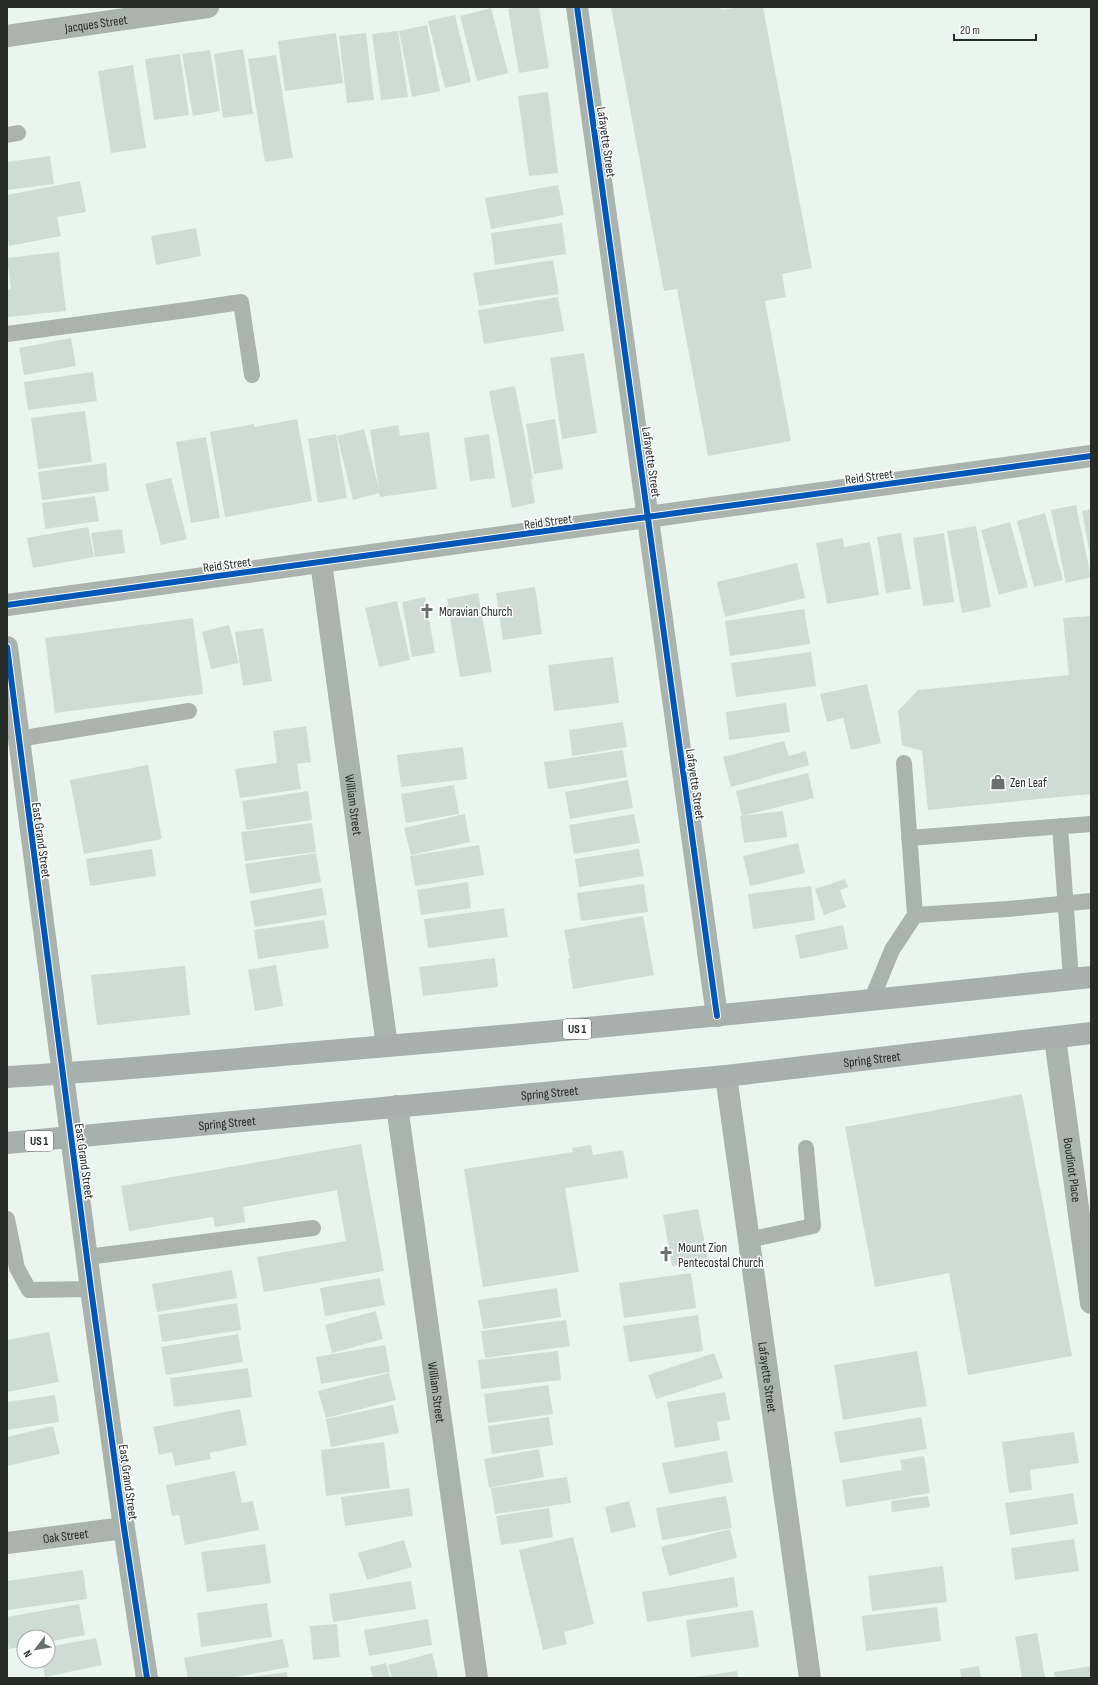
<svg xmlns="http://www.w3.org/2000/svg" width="1098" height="1685" viewBox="0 0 1098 1685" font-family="'Sofia Sans Condensed',sans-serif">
<rect width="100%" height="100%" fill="#ebf5f0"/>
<path fill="#cfdbd5" d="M518,7H539L549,68L519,73L508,9Z
M611,7H720L721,10L739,7H763L812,268L782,274L786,297L765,301L791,441L708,456L677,289L664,291Z
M491,8L508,73L477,81L460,16Z
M455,15L471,82L445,88L428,21Z
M427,25L440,91L412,97L399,31Z
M398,31L408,97L381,100L372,34Z
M336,33L343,83L285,91L278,41Z
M366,33L374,100L347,103L339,36Z
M243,49L253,114L223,118L214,54Z
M210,50L220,111L193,116L182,54Z
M180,54L189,115L154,120L145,59Z
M276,55L293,158L265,162L248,59Z
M133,65L146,148L111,153L98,71Z
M548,92L558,173L529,176L518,96Z
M50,156L54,184L7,190V162Z
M80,181L86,212L57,217L61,236L9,246L7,234V195Z
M558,185L564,215L491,229L485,198Z
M562,223L566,254L495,265L491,233Z
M196,228L201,256L156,265L151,236Z
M59,252L66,311L7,317V290L11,289L7,258Z
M553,260L559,294L479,306L473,273Z
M558,297L564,331L484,344L478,310Z
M71,338L76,366L24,375L19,348Z
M584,353L597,433L562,439L550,358Z
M93,372L97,401L28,410L24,382Z
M515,386L533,479H531L535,503L512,508L489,391Z
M85,411L92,462L38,469L31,418Z
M297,419L312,501L225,517L210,432L254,424V427Z
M555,419L563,469L534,474L526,424Z
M398,425L400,436L429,432L437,489L380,497L379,493L353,500L337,436L364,429L379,489L370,430Z
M336,434L347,498L318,503L308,439Z
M489,434L495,478L470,481L464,438Z
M206,437L220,518L191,523L176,442Z
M106,463L109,491L42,500L38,472Z
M171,478L187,539L161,545L145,484Z
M95,496L99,521L45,529L42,503Z
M1076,505L1091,577L1066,583L1051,510Z
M1091,509V555H1090L1082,511Z
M1045,513L1063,580L1034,587L1017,521Z
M1010,522L1028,587L999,595L981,530Z
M976,526L991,607L962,613L947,531Z
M88,527L94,557L33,568L27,538Z
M122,529L125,553L95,557L91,533Z
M901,533L911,589L886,593L877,537Z
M944,533L954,602L923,606L913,538Z
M843,538L844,547L870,542L879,595L827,604L816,543Z
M797,563L805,598L725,617L717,582Z
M535,587L542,634L503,640L496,593Z
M478,593L492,672L460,677L447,599Z
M425,597L435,653L412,657L402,602Z
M397,601L410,660L379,667L365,608Z
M804,609L810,644L730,656L725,621Z
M1091,616V794L928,810L922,751L902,745L898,711L918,690L1069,675L1063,618Z
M193,618L203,694L55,713L45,638Z
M229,625L239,663L211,669L202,632Z
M263,628L272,681L243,686L235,632Z
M811,652L816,686L736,697L731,663Z
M613,657L619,703L554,711L548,665Z
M867,684L881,743L851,750L843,718L827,722L820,694Z
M786,703L790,732L729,740L726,712Z
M623,722L627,747L572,756L569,730Z
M306,726L311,762L297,764L301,789L240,798L235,769L277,763L273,731Z
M784,741L789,756L806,751L809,765L731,787L723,757Z
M463,747L467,779L401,787L397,755Z
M623,750L627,777L548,789L544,762Z
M148,765L162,839L84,854L70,780Z
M808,773L814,798L742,816L736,791Z
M628,780L633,808L570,819L565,792Z
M454,785L459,814L406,823L401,794Z
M308,791L312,820L246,830L242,801Z
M783,811L787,837L744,843L740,816Z
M465,814L470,842L411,855L404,828Z
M634,814L640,843L574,854L569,825Z
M312,823L316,852L245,861L241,832Z
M798,843L805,873L750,886L743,856Z
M479,845L484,875L415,886L410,856Z
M152,849L156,876L90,886L86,859Z
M639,849L644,876L579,887L575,859Z
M316,853L321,882L250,894L245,864Z
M845,879L848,887L840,890L846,907L824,915L815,889Z
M468,882L471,908L421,915L417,890Z
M644,884L648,912L581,921L577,893Z
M811,886L815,920L753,929L748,894Z
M322,888L327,915L255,927L250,901Z
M504,908L508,937L428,948L424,919Z
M643,916L654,975L573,989L568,959H570L564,930Z
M324,920L329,948L258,959L254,930Z
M843,925L848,949L800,959L795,935Z
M495,958L498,987L423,996L419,967Z
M276,965L283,1006L255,1011L248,970Z
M185,966L190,1015L97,1025L91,975Z
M1022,1094L1072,1356L968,1375L949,1273L875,1287L845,1127Z
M361,1144L384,1271L264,1292L257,1257L346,1241L337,1190L243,1207L245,1222L215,1227L213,1217L129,1231L121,1186Z
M591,1145L593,1155L623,1150L628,1178L565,1188L579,1272L483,1287L464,1169L573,1152L572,1148Z
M698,1209L708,1259L672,1266L663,1215Z
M232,1270L237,1298L157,1312L152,1284Z
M691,1273L696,1308L624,1318L619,1283Z
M380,1278L385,1305L325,1316L320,1288Z
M557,1288L561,1317L483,1329L478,1300Z
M237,1303L241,1330L162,1342L158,1315Z
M376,1311L383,1339L332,1353L325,1325Z
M698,1315L703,1351L629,1362L623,1326Z
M566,1320L570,1346L485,1358L481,1331Z
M49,1332L59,1382L7,1392V1340Z
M238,1334L243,1362L166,1375L161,1347Z
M385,1345L390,1372L321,1384L316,1357Z
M558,1351L561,1380L481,1389L478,1360Z
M917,1351L927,1406L843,1420L834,1365Z
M714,1353L723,1378L656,1399L648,1375Z
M248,1368L252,1397L174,1407L170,1378Z
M389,1373L396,1400L326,1418L318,1391Z
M548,1385L553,1414L488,1423L484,1394Z
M725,1392L730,1420L717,1422L720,1440L675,1448L667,1402Z
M55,1395L59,1422L7,1430V1402Z
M393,1405L399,1433L331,1447L326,1419Z
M240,1409L247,1445L209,1453L211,1459L175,1466L172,1452L159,1455L153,1427Z
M549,1417L553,1445L492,1454L488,1426Z
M921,1417L927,1449L840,1463L834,1432Z
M53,1426L60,1454L7,1466V1437Z
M1074,1432L1079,1463L1030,1470L1032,1490L1009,1493L1002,1442Z
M384,1442L390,1488L326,1496L321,1450Z
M539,1449L544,1477L489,1488L484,1459Z
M727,1451L733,1482L669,1494L662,1463Z
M924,1456L930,1493L846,1507L842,1480L902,1470L900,1460Z
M235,1471L242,1503L253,1501L259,1530L185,1545L179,1515L172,1516L166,1485Z
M567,1477L571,1503L495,1514L491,1488Z
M409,1488L413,1516L345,1526L341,1497Z
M1073,1493L1078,1524L1010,1535L1005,1503Z
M726,1496L732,1528L662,1540L656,1508Z
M928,1496L930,1507L892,1512L891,1501Z
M629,1501L636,1527L611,1533L605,1507Z
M549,1508L553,1537L501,1545L496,1516Z
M730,1529L737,1558L669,1576L661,1547Z
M573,1537L594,1624L564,1632L567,1644L543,1650L519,1550Z
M1074,1539L1079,1571L1015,1580L1011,1548Z
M404,1540L412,1567L367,1580L358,1553Z
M265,1544L271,1583L207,1592L201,1552Z
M943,1566L947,1602L872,1611L868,1576Z
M83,1570L87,1599L7,1610V1581Z
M734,1577L738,1607L647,1622L642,1592Z
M411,1581L416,1609L333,1622L329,1594Z
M267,1603L272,1637L201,1647L197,1613Z
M79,1604L85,1635L48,1642V1637H24V1646L9,1649L7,1638V1617Z
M937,1607L941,1641L866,1651L862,1616Z
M753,1610L759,1647L691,1657L686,1620Z
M428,1619L432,1645L369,1656L364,1630Z
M337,1624L340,1657L313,1660L310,1626Z
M1037,1633L1045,1677L1022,1678L1015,1637Z
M96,1638L102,1665L45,1677L42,1661H48V1647Z
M283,1639L289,1667L230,1678H188L184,1658Z
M432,1653L438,1677L392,1678L388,1665Z
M386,1663L390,1678H373L370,1667Z
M979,1666L981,1678H961L960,1669Z
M1091,1666V1678H1055L1054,1672Z
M737,1671L738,1678H695V1677Z
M287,1672L288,1678H251V1677Z"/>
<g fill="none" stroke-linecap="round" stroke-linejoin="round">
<path stroke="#abb3af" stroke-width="16" d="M7,135L18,133
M7,334L187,310L241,302L252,375
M18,739L189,711
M904,763L915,915L1008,909L1091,901
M1060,826L1071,979
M909,838L1091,824
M871,1001L892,950L915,915
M7,1219L17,1268L29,1290L91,1289
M748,1240L813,1226L806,1148
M87,1257L313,1228"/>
<g stroke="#abb3af" stroke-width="22">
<path d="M577,7L717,1016"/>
<path id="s1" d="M7,36L208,7"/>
<path id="s2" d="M321,562L387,1046"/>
<path d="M7,605L1091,456"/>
<path id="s3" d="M1055,1038L1091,1303"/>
<path id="s4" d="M726,1076L810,1678"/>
<path id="s5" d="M397,1106L477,1678"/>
<path id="s6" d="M7,1543L124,1528"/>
</g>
<path stroke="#aab2ae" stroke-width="22" d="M7,647L91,1289L124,1528L147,1678"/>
<g stroke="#a7b0ac" stroke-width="22">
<path d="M7,1077C114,1071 222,1060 329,1051C583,1030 837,1004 1091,977"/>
<path id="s7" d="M7,1143L726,1076L1091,1033"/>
</g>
<defs>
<path id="cycleway" d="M577,7L717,1016
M7,605L1091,456
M7,647L91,1289L124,1528L147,1678"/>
</defs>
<use href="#cycleway" stroke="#fff" stroke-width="8"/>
<use href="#cycleway" stroke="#0057b8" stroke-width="6"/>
</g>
<defs>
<symbol id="church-bare" viewBox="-9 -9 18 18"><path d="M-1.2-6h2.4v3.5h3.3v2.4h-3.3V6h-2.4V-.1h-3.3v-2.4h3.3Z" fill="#6a726e" stroke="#fff" stroke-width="2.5" paint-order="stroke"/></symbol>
<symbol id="shop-bare" viewBox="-9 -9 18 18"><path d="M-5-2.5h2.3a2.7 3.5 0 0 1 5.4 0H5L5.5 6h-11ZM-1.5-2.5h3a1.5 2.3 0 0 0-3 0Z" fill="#6a726e" stroke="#fff" stroke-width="2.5" paint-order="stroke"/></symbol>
</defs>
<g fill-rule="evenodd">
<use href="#church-bare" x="416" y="600" width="22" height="22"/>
<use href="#shop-bare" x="987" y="771" width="22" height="22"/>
<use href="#church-bare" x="655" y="1243" width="22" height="22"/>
</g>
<g text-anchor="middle" stroke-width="3" stroke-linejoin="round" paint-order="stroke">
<g fill="#fff" stroke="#666b68" stroke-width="1">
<rect x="563" y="1019" width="28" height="20" rx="3"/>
<rect x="25" y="1131" width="28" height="20" rx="3"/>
</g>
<g font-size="12" font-weight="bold" fill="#252c28">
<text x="577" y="1033">US 1</text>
<text x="39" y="1145">US 1</text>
</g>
<g font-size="13" fill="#252c28" stroke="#fff">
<text dy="5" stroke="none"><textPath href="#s1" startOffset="90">Jacques Street</textPath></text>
<text transform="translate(607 142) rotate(82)" y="5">Lafayette Street</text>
<text transform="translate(652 462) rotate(82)" y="5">Lafayette Street</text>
<text transform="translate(869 476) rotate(-8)" y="5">Reid Street</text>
<text transform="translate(548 521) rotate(-8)" y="5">Reid Street</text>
<text transform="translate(227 564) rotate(-8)" y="5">Reid Street</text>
<text transform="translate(696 784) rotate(82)" y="5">Lafayette Street</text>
<text dy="5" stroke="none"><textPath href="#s2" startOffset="245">William Street</textPath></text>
<text transform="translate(42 840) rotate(82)" y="5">East Grand Street</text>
<text dy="5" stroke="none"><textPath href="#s7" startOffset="869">Spring Street</textPath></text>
<text dy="5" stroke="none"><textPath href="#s7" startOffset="545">Spring Street</textPath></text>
<text dy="5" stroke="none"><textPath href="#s7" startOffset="221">Spring Street</textPath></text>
<text transform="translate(85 1161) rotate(82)" y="5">East Grand Street</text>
<text dy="5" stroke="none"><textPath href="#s3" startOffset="133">Boudinot Place</textPath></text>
<text dy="5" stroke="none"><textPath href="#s4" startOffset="304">Lafayette Street</textPath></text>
<text dy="5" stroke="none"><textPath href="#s5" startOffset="289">William Street</textPath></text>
<text transform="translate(129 1482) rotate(82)" y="5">East Grand Street</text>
<text dy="5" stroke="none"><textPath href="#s6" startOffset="59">Oak Street</textPath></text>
</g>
<g font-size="13" fill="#252c28" stroke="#fff" text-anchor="start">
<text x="439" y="616">Moravian Church</text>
<text x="1010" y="787">Zen Leaf</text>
<text x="678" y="1252">Mount Zion<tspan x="678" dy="15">Pentecostal Church</tspan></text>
</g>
</g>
<rect width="1098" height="1685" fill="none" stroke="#252c28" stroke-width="16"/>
<g transform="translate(36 1649) rotate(239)"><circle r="19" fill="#ffffff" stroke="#a8aba9"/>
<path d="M0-3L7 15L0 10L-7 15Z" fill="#6a726e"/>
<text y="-6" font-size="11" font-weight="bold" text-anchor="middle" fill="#252c28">N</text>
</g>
<path d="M954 34v6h82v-6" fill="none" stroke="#252c28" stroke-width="2"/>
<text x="960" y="34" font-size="12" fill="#252c28" stroke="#ffffff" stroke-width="3" paint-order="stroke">20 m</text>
</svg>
